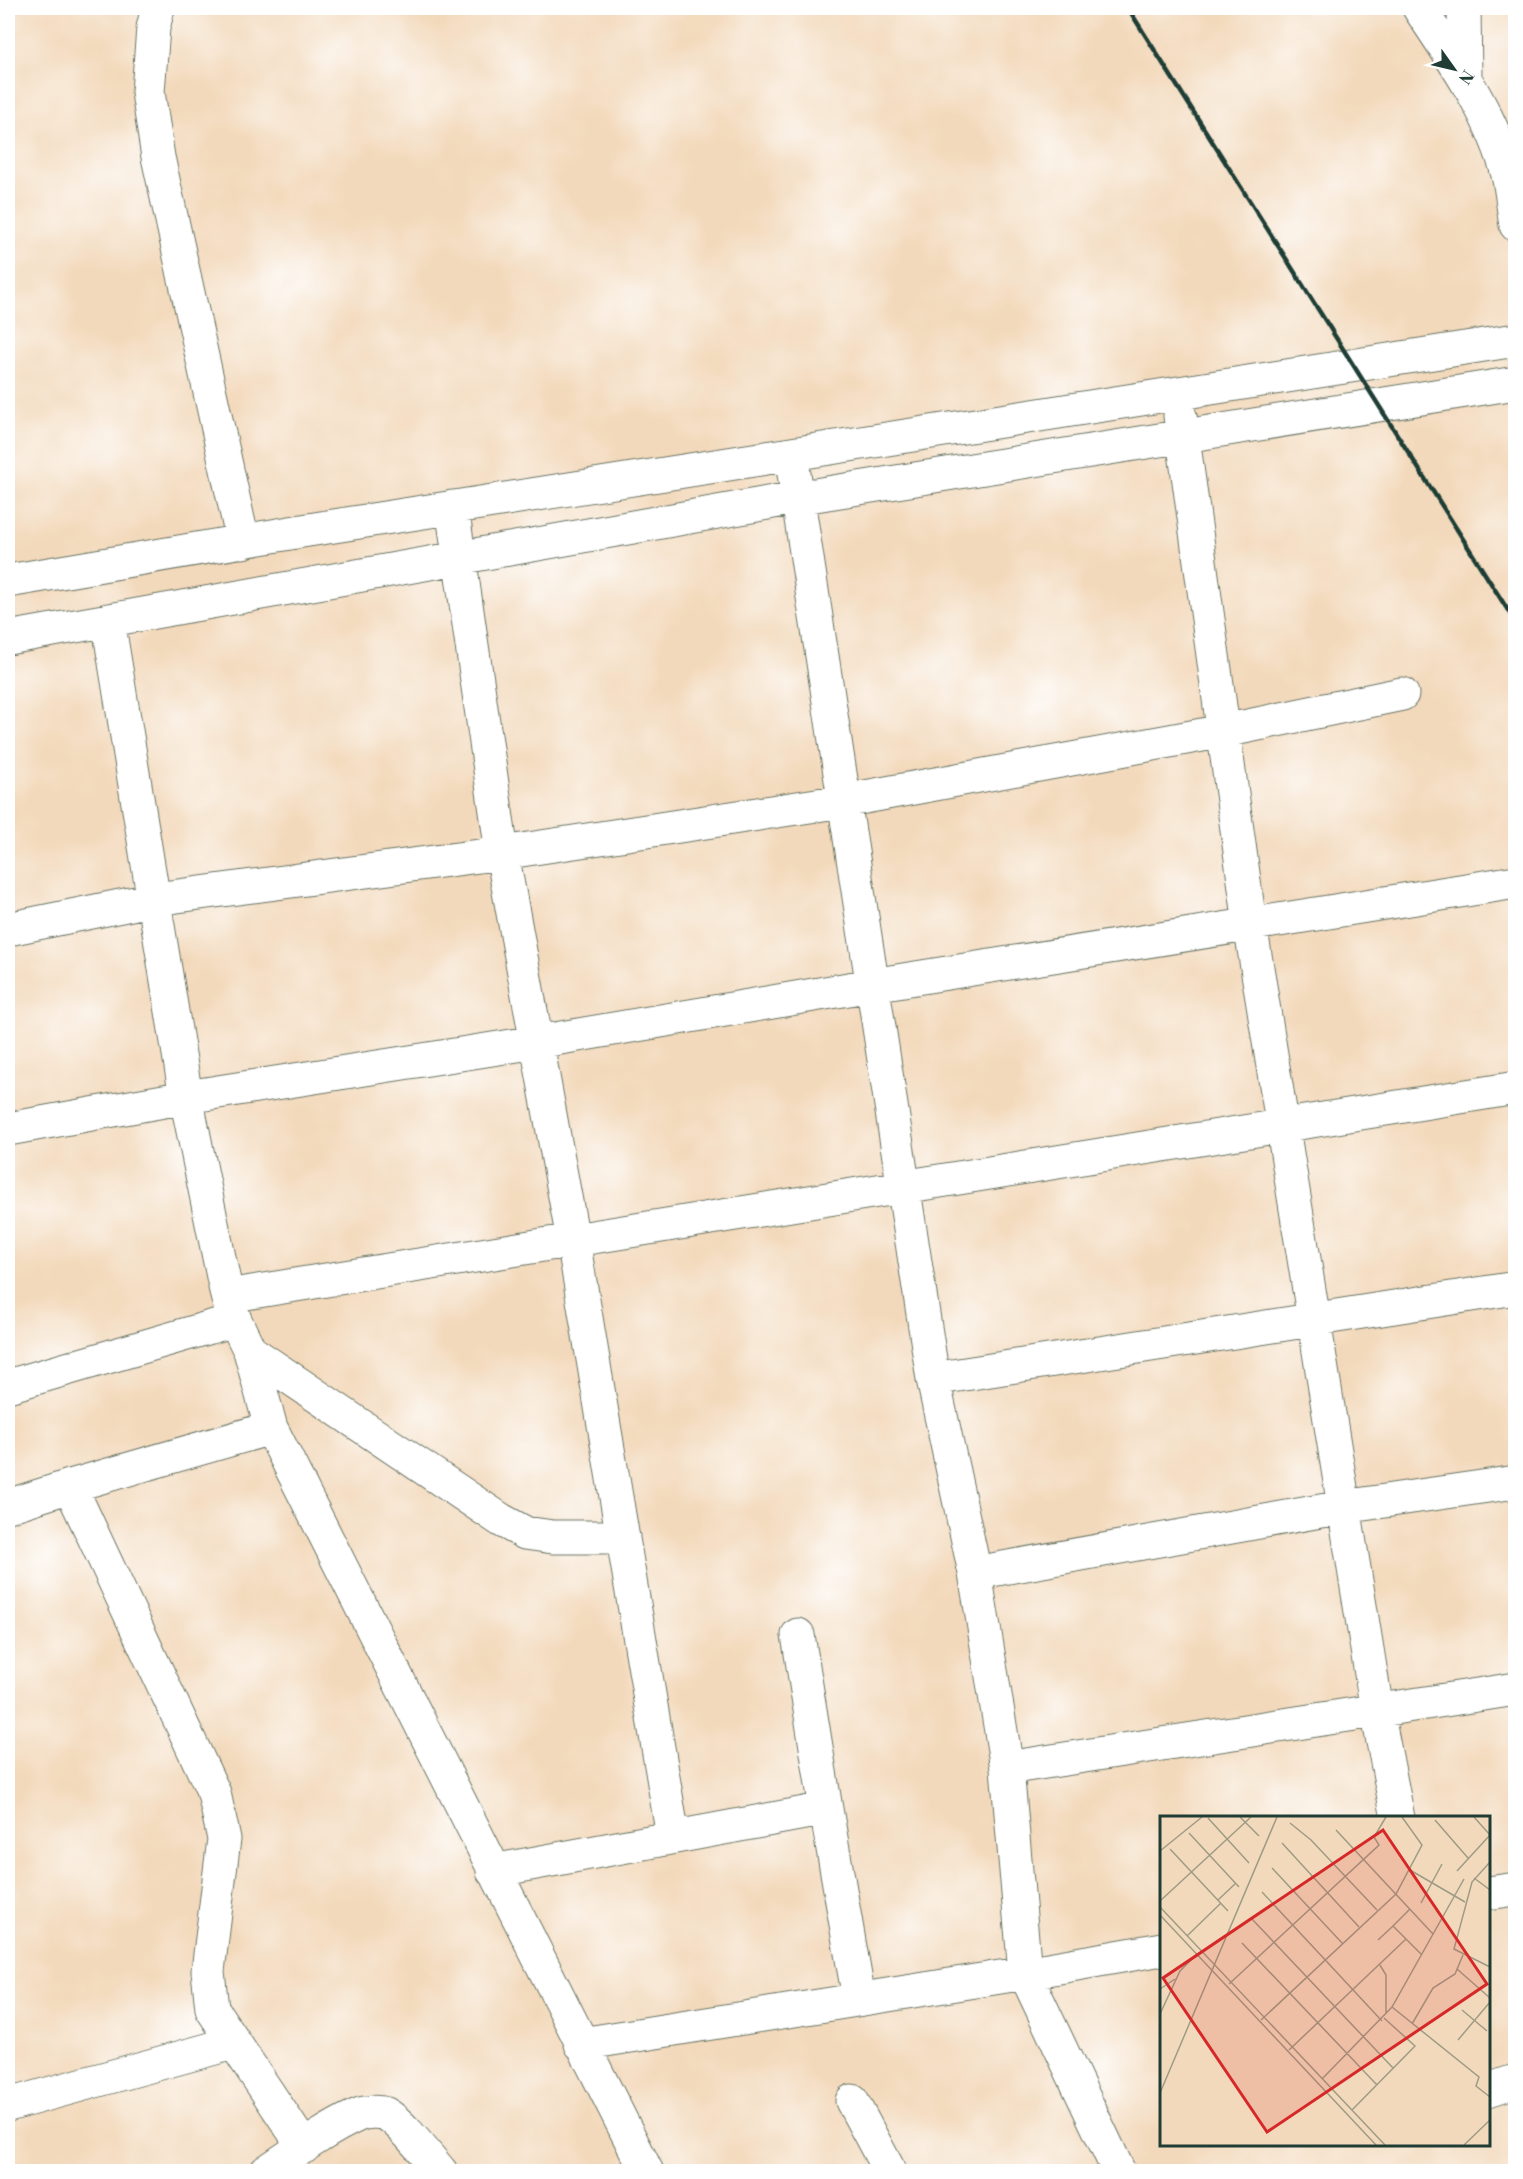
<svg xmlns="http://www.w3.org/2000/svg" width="1523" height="2179" viewBox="0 0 1523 2179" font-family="'Libre Bodoni',serif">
<rect width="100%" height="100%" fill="#fff"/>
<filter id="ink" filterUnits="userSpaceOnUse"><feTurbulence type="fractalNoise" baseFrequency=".0167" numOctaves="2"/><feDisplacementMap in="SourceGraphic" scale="12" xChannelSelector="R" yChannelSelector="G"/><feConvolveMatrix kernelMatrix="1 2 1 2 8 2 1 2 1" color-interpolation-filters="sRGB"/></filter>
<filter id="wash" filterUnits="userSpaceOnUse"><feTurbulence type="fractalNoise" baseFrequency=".008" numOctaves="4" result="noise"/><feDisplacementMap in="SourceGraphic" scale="24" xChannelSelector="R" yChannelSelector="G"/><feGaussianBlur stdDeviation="1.35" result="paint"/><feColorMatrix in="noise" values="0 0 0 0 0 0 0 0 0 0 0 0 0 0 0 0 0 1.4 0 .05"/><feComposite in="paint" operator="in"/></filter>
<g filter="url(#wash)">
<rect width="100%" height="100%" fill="#f3d9bb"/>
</g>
<g filter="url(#ink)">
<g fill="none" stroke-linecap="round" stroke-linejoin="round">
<defs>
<path id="minor" d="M158,8L153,28L148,92L158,157L243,542
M1419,8C1452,58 1493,115 1508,175C1512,191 1513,209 1516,225
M1464,8L1465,79
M1180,416L1250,924L1377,1711L1398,1818
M791,454L933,1379L975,1573L1007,1768L1025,1973L1119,2172
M452,507L502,853L573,1240L673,1837
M8,581L302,531L1516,340
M108,620L186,1097L209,1209L227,1296L235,1320L250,1351L271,1428L647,2172
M8,638L796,498L1516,383
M8,929L155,899L502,853L843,801L1224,731L1402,694
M8,1129L186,1097L537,1042L872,985L1516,882
M227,1296L1516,1088
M250,1351L501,1520L525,1533L553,1537H623
M933,1379L1516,1288
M8,1386L235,1320
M70,1486L214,1793L224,1839L208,1971L212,2009L304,2147
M8,1506L70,1486L271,1428
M975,1573L1343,1507L1516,1482
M798,1635L826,1809
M1007,1768L1516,1689
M493,1871L826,1809L859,1999
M1488,1893L1516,1889
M581,2044L1025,1973L1162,1949
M1488,2090L1512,2082L1516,2084
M852,2101L890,2172
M8,2105L233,2043
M266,2172C294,2153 327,2129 358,2115C365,2112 378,2111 386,2114C401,2122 428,2157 441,2172"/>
</defs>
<use href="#minor" stroke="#697463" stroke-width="35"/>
<use href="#minor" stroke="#fff" stroke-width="33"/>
<path stroke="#1f3d34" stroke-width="4.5" d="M1128,8L1516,623"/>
</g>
</g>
<g transform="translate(1160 1816)">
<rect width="330" height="330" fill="#f3d9bb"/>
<path fill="none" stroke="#9e9b85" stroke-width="1.5" d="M80,1L99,20M314,1L330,19M48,2L89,47M275,4L308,42M130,7L151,24L217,94M176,14L273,118M29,17L79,71M122,27L199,111M10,33L68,95M0,35L42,1M330,46L312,66L294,133L330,151M112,52L183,128M250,54L305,86M297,55L330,19M314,62L330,74M102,76L222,205M58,84L76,67M0,85L91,1M261,87L282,48M0,91L225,329M250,93L233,110L262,139M0,99L216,329M91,102L233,252M27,120L61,87M218,124L233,110M82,127L217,269M220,149L226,159V198M297,153L330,182M69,168L219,29L214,21L226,1M0,173L15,163M232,191L319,261L316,270L330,281M302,194L327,215M0,198L20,155L37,138M101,204L236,78L262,29L242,1M252,208L273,172L295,158L303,139M298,224L330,186M129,234L246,123M162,263L232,191L304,63M0,277L117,1M192,294L255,230L224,202M304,329L330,304"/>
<path fill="#d62828" fill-opacity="0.15" stroke="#d62828" stroke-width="3" d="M223,14L327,168L107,316L3,162Z"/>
<rect width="330" height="330" fill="none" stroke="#1f3d34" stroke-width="3"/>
</g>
<rect width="1523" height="2179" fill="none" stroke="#fff" stroke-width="30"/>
<g transform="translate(1454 69) rotate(124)" stroke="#ffffff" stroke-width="4.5" paint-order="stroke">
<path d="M0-4.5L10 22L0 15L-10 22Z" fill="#1f3d34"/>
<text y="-9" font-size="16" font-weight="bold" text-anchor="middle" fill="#1f3d34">N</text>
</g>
</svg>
